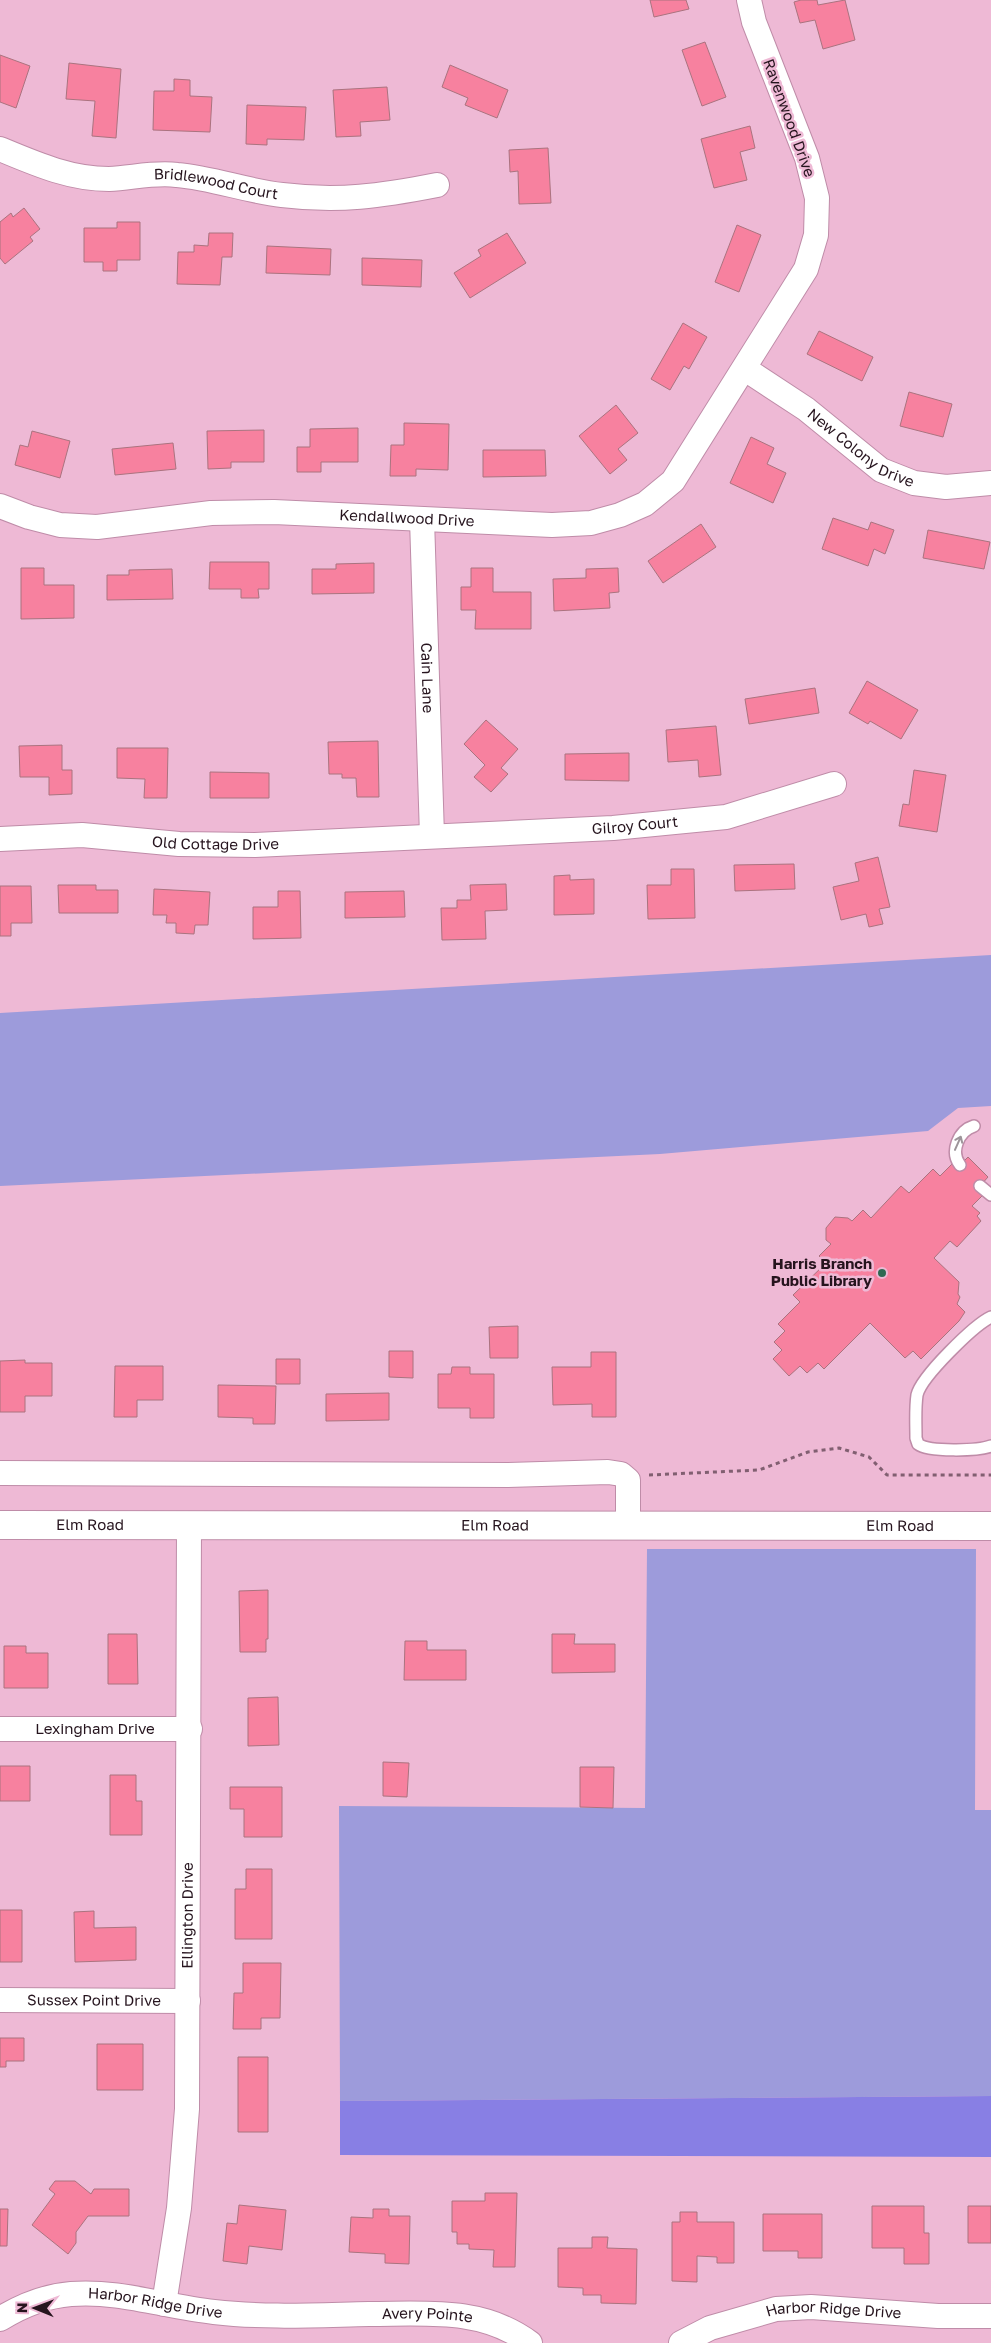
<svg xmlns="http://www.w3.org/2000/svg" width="991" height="2343" viewBox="0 0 991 2343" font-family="'Golos Text',sans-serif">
<rect width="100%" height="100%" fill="#eeb9d5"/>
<path fill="#9d9bdb" d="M991,955V1106L958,1108L928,1131L660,1154L0,1186V1013Z
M647,1549H976L975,1810H991V2096L340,2101L339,1806L645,1808Z"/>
<path fill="#887fe4" d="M991,2096V2157L340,2155V2101Z"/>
<path fill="#f7819f" stroke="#aa737f" d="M650,0H686L689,9L654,17Z
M801,0H817L818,5L845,0L855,40L823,49L815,20L800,23L794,2Z
M705,42L726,97L702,106L682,50Z
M0,55L30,66L16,108L0,102Z
M69,63L121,69L116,138L92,136L95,101L66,99Z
M450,65L508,90L497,118L465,105L468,98L442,87Z
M174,79L190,80V96L212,97L210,132L153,130L154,91H174Z
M387,87L390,120L360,122L361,136L336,137L333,90Z
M247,105L306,107L304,140L267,139V145L246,144Z
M750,126L755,148L740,152L747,180L714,188L701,139Z
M548,148L551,203L519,204L518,171L510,172L509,150Z
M24,208L40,229L30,237L33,241L5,264L0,258V222L11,213L13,217Z
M117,222H140V260H117V271H103V262H84V228H117Z
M737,225L761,235L739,292L715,282Z
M209,233H233L232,257H222L220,285L177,284L178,252H194V245L208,246Z
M507,233L526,263L470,298L454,273L481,256L478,250Z
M267,246L331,249L330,275L266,273Z
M362,258L422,260L421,287L362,285Z
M683,323L707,337L689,369L684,366L670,390L651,379Z
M819,331L873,357L862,381L807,354Z
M909,392L952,404L943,437L900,426Z
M616,405L638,433L618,449L627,460L610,474L579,436Z
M404,423L449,424L448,470L416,469V476H390L391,445H404Z
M358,428V462H321V472H297V447H310V429Z
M264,430V462H231V468L208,469L207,431Z
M32,431L70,441L60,478L15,465L20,445L28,447Z
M751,437L774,448L767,464L786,473L773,503L730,483Z
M173,443L176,469L115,475L112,449Z
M483,450H545L546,476L483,477Z
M833,518L868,530L871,522L894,530L885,554L874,549L868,566L822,549Z
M701,524L716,547L663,583L648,561Z
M928,530L990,542L984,569L923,558Z
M210,562H269V589H258L259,598H241V589H209Z
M374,563V593L312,594V569H336V564Z
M21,568H44V585H74V618L21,619Z
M471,568H493V592H531V629H475L476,610H461V587H471Z
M618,568L619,592L609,593L610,608L554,611L553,579L586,578V569Z
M172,569L173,599L107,600V575H129V570Z
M867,681L918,710L901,739L870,721L868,724L849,713Z
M815,688L819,713L749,724L745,699Z
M486,720L518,749L501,768L508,774L491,792L474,777L485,765L464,744Z
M716,726L721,775L699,777L698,760L668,762L666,730Z
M378,741L379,797H357L356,778H342V774H329L328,742Z
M62,745V770H72V794L49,795V777H20L19,746Z
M117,748H168L167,798H144L145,779L117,778Z
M629,753V781L565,780V754Z
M914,770L946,775L937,832L899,826L903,804L909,805Z
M210,772L269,773V798H210Z
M878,857L890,907L879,909L883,924L869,927L866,914L841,920L833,887L859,881L855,863Z
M794,864L795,889L735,891L734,865Z
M671,869H694L695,918L648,919L647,885H671Z
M570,875V880L594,879V914L554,915V876Z
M506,884L507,910L485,911L486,939L442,940L441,908H457V900H471L470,885Z
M58,885H96V890H118V913H59Z
M0,886H31L32,923H11V936H0Z
M154,889L210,892L208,925H195L194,934L176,933V923H166L167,915H153Z
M278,891H300L301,938L253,939V907H278Z
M404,891L405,917L345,918V892Z
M968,1157L988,1177L980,1186L983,1195L972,1206L980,1213L977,1216L981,1221L957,1247L950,1241L934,1258L959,1282L958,1294L960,1297L957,1304L965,1312L959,1321L921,1359L913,1351L905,1358L870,1323L824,1369L818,1363L807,1373L800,1366L789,1376L773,1359L782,1350L774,1342L785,1331L778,1324L800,1302L793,1295L826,1263L819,1256L831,1244L826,1240V1228L835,1217L848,1218L852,1221L863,1210L871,1218L901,1186L909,1193L933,1169L940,1176L952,1164L957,1168Z
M518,1326V1358H490L489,1327Z
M389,1351H413V1378L389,1377Z
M591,1352H616V1417H592V1404L553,1405L552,1367H591Z
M276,1359H300V1384H276Z
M25,1360V1363H52V1396H25V1412H0V1361Z
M115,1366H163V1400H137V1417H114Z
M452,1367H470V1374H494V1418H470V1408H438V1374H451Z
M218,1385L276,1386L275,1424H253V1418L218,1417Z
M389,1393V1420L326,1421V1394Z
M268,1590V1639H266V1652H240L239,1591Z
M108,1634H137L138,1684H108Z
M552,1634H575L574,1644H615V1672L552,1673Z
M405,1641H427V1650H466V1680H404Z
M4,1646H26V1653H48V1688H4Z
M278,1697L279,1745L248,1746V1698Z
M383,1762L409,1763L407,1797L383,1796Z
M0,1766H30V1801H0Z
M580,1767H614L613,1808L580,1807Z
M110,1775H136V1801H142V1835H110Z
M230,1787H282V1837H244V1809H230Z
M246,1869H272V1939H235V1889H246Z
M0,1910H22V1962H0Z
M94,1911V1928L136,1927V1960L75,1962L74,1912Z
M243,1963H281L280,2018H261V2029H233L234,1993H243Z
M0,2038H24V2061H6V2067H0Z
M97,2044H143V2090H97Z
M238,2057H268V2132H238Z
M55,2181H75L91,2194L94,2189H129V2216H88L76,2232V2243L68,2254L32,2225L55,2194L49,2189Z
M485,2193H517L515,2267H493L494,2250L469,2249V2244H457V2232H452V2201H485Z
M239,2205L286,2210L282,2250L249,2246L247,2264L223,2261L227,2223L237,2224Z
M872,2206H924V2233H929V2264H904V2248H872Z
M968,2206H991V2243H968Z
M0,2209H8L7,2246H0Z
M373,2209H389V2216H410L409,2264L385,2263V2254L349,2252L351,2217L373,2218Z
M680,2212H697V2222H734V2263H717V2257L697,2256V2282L672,2281V2222H680Z
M763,2214H822V2258H798V2251H763Z
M592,2237H608L607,2248L637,2249L636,2304L601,2303V2295H583V2288L558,2287V2248H592Z"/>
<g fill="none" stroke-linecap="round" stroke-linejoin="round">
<defs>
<path id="service" d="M960,1165C950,1152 958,1131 974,1126
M980,1186L991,1195
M991,1317C974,1325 921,1377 917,1395C915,1409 916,1424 916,1438L918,1444C928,1452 978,1451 991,1446"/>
<g id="minor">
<path id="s1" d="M0,149C36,164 70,179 109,179C132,178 154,172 177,175C213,178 246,191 282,195C339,202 381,196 437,185"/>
<path id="s2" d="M745,369L806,409L881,470L914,483L946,487L991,483"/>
<path id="s3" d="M0,506L29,517L60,525L97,527L211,513L274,512L552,525L591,523L620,515L645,504L673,481L806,269L816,235L817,198L807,158L754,22L749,0"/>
<path id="s4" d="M422,519L432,836"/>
<path id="s5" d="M0,839L82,835L179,844L255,845L613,828L726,817L834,784"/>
<path d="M0,1473L507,1475L608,1472L621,1474L628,1480V1527"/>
<path id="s6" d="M0,1729H190"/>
<path id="s7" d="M0,2000L188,2001"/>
<path id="s8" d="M164,2304L179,2208L187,2109L189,1526"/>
<path id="s9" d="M0,2319C21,2306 45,2296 71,2294C119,2290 166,2307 214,2312C265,2318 318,2315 369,2314C425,2314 482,2307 530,2343"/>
<path id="s10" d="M681,2343L710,2328L776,2309L811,2307L938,2316H991"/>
</g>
<g id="tertiary">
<path id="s11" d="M0,1525L991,1526"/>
</g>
</defs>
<use href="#service" stroke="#bf8ca8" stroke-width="14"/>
<use href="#minor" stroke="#bf8ca8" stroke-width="26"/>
<use href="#tertiary" stroke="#bf8ca8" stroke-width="30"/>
<path stroke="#815f71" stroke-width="3" stroke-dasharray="4 4" stroke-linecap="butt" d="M649,1475L759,1470L808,1452L839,1448L869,1457L887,1475H991"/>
<use href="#service" stroke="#fff" stroke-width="11"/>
<use href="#minor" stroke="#fff" stroke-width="24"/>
<use href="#tertiary" stroke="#fff" stroke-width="28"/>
</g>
<defs><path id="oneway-shaft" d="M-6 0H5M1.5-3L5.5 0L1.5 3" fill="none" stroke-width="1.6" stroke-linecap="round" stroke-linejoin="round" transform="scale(1.25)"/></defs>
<use stroke="#9d959a" href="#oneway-shaft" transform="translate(958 1143) rotate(-66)"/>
<circle fill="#2f6952" stroke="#eeb9d5" stroke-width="2" cx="882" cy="1273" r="5"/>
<g text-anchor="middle" stroke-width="5" stroke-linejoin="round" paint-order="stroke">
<g font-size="15" fill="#26141e" stroke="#eeb9d5">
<text transform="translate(789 118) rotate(70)" y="5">Ravenwood Drive</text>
<text dy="5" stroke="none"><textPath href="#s1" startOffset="222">Bridlewood Court</textPath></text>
<text dy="5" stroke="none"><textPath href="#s2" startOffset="141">New Colony Drive</textPath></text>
<text dy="5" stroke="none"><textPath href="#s3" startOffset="411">Kendallwood Drive</textPath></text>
<text dy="5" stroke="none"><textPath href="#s4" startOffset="159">Cain Lane</textPath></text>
<text dy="5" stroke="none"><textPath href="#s5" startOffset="636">Gilroy Court</textPath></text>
<text dy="5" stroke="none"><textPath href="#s5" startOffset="216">Old Cottage Drive</textPath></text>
<text dy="5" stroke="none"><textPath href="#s11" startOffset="90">Elm Road</textPath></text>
<text dy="5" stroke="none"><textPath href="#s11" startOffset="900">Elm Road</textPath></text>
<text dy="5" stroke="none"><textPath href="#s11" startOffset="495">Elm Road</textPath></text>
<text dy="5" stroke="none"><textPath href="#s6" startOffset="95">Lexingham Drive</textPath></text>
<text dy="5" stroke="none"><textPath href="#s8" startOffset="390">Ellington Drive</textPath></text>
<text dy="5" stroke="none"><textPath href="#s7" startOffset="94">Sussex Point Drive</textPath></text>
<text dy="5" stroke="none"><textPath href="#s9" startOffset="161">Harbor Ridge Drive</textPath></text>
<text dy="5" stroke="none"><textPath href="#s10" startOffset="159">Harbor Ridge Drive</textPath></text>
<text dy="5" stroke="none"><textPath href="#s9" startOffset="434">Avery Pointe</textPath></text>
</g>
<g font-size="15" font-weight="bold" fill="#26141e" stroke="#eeb9d5" text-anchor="end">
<text x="872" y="1269">Harris Branch<tspan x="872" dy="17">Public Library</tspan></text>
</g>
</g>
<g transform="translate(35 2308) rotate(271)" stroke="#eeb9d5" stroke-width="4" paint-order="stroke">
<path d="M0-4L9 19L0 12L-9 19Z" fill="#26141e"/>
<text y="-8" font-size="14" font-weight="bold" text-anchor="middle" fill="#26141e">N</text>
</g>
</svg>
